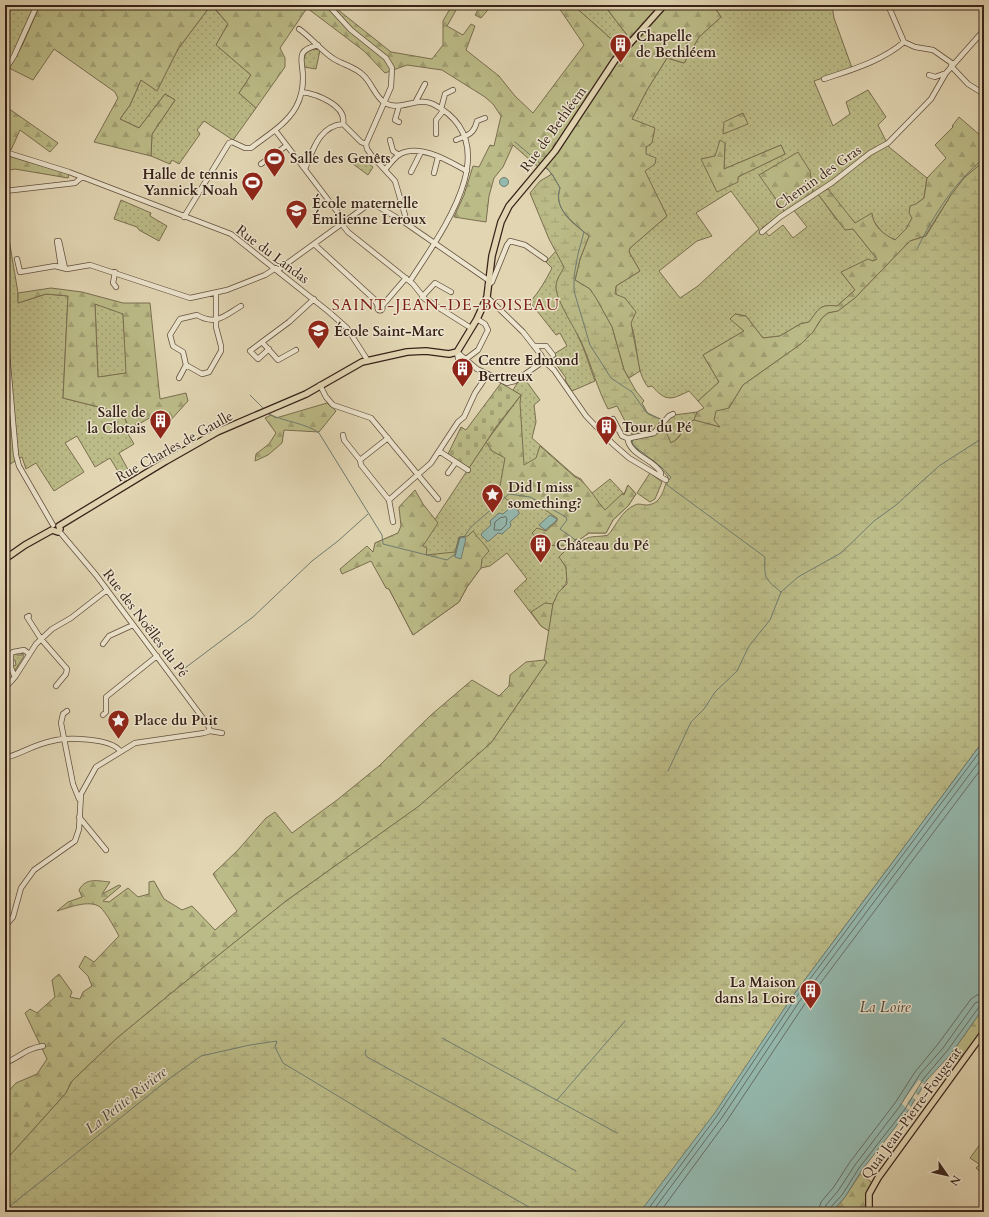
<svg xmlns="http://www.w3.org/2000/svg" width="989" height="1217" viewBox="0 0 989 1217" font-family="Cardo,serif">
<defs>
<pattern id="green-dots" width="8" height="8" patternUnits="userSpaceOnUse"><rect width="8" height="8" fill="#bbbb87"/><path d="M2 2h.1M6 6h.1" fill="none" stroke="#a2a074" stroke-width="1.8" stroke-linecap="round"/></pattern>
<pattern id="forest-firs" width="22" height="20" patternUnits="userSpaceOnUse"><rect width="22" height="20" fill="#bbbb87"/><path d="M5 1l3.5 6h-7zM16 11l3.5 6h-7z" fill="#a2a074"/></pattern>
<pattern id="wetland-marsh" width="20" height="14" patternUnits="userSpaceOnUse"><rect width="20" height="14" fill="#bbbb87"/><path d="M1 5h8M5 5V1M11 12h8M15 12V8" fill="none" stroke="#a2a074"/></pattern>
<pattern id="cemetery-stones" width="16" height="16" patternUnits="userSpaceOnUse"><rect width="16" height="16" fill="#bbbb87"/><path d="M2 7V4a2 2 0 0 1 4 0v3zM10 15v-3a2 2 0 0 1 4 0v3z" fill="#a2a074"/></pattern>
</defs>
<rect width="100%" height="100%" fill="#e1d5b2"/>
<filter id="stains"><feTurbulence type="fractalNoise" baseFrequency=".005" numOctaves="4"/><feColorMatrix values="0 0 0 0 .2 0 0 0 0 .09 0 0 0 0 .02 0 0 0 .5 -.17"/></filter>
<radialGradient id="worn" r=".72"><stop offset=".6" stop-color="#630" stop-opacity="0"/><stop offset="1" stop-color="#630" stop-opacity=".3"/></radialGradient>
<path fill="url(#green-dots)" stroke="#7a6e50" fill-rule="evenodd" d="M5,5H40L22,46L5,74Z
M211,5L228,24L216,45L251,75L239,93L256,108L233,140L204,121L197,130L200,134L179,164L172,160L170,164L151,156L152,134L175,100L165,94L139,128L120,119L130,105L141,80L157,90L178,49Z
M573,5H604L627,35L618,45Z
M713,5H832L834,18L852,68L814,81L833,126L850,114L846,102L868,90L886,117L878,125L889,147L927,178L924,198L916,204L913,218L906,229L895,240L884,235L873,220L855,223L848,215L818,194L836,219L853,229L877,259L841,272L855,290L837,306C819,304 819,309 809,322L800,324L780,336L763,338L746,316L735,314L731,319L744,331L703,355L719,382L698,401L689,391C671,400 666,402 652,386L648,387C634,369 639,343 630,322C625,309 614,300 616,286L640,271L629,252L630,248L667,216L644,171L646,147L652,143L632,119L647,90L667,58L684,63L699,37L721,17ZM725,143L724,169L781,145L785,154L737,177L702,159L715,156ZM792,157V208L807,227L793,238L783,225L769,236L762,228L785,212L760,175ZM731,191L759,229L698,286L680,298L659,271L697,241L712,236L696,213Z
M313,49L320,50L316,69L304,67L303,61L306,53Z
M360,157L373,167L368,175L353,164Z
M121,200L151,213L150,216L167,226L159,241L139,230L137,227L114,219Z
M9,239L18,293V303L46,294L68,296L63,398L122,413L130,429L127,432L134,444L119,453L133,479L125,483L110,458L95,467L77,436L65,443L84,472L54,491L36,463L26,469L22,457L5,467V240Z
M556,251L565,267L557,281L556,288L583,347L595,381L572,391L565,380L566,378L553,360L554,354L567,346L560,333L556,335L530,302C539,292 546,280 552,268L546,262Z
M95,303L123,313L127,373L98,378Z
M524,378L540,400L534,405L536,422L532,438L575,476L581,479L591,494L610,479L624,494L628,485L636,494L628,506L613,520L606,533H589L579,540L576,539L560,557C578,585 559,584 553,605C550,613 550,623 549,631L541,626L514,591L527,579L507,553L490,566L481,568L467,587L459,602L413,635L389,589L386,588L375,543L408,529L424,536L496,427L521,395L513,390L518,382Z
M697,412L694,420C684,425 682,437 671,443L660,431L653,436L631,440L630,435L633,436L674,415Z
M22,652L24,656L14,672L13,666L16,665L15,660H12V655L16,653L17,655H22Z
M984,1160V1175L976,1168Z"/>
<path fill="url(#forest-firs)" stroke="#7a6e50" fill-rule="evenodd" d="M40,5H98L102,11L116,5H211L178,49L157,91L141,80L130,105L120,119L139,128L165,94L175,100L152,134L151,156L94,142L118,98L115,92L54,49L33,80L9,68L22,46Z
M212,5H332L391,52L432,59L443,45V21L452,5H459L447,26L463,35L471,24L475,26L466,50L499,76L515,96L533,113L584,45L557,5H573L618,45L627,35L604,5H713L721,17L699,37L684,63L667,58L647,90L632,119L655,128L652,143L646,147V154L656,158L655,164L645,171L667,216L630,248L629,252L640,271L616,286L615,294L625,298L636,312L631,323L640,371L629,378L624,370L612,327L590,289L575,280L580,259L589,236C580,228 564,218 560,207C554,193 557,179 547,168L538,167L513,145L503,167L494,178L489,196L486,222L454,217L464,195L473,166L479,167L490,145L494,146L501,116L493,104L485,97L442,70L407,65L385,73L364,51L307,8L280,48L285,58V67L256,108L239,93L251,75L216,45L228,24Z
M481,5H492L481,18L475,15Z
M5,106L58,143L50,152L20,130L11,150L5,148Z
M743,113L748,124L723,134L724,122Z
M959,117L981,136L984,132V161L951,195L925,236L910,241L855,298L838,311L828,313L822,318L813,332L801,344L743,385L729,408L720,427L694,420L697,412L704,408L698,401L719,382L703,355L744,331L730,319L735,314L746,316L763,338L780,336L800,324L809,322C819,309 819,304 837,306L855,290L841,272L868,259L873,261L877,259L853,229L845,230L818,194L828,189L855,223L872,213C873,226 883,234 895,240L906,229L912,218L909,213L910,206L916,204L924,198L927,178L946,158L935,145L953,127L952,126Z
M720,140L725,143L724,169L781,145L785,154L738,177V182L717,192L701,159L715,156Z
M798,152L810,171L813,192L785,212L759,175Z
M5,155L69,174L68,178L15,169L5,171Z
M51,288L82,292L123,303H150L160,399L186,393L188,401L169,422L158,427L153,416L130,429L122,413L63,398L68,296L46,294L18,303V293ZM95,304L123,314L126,373L98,377Z
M521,395L520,403L524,465L536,458L540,446L575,477C585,480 596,500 605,510L622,494L624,495L628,485L636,494L628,506L613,520L606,533H589L579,540L576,539L568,549L563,545C551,548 539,542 532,533L537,528L546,531L557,521V518L538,505L507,500L499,491L505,458L492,451L486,442Z
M327,403L336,411L319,432L284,430L282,443L268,455L255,461L256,454L269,444L276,433L265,418L271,415L276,418Z
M415,490L423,504L438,523L423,546L427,548L426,555L455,552L459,537L468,536L473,531C478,539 485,544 489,551L482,559L481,568L467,587L459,602L413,635L389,589L386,588L371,561L342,574L340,569L367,546L373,552L375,543L398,533L401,526L399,507Z
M545,603L553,604L549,631L541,626L531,612Z
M544,660L547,662L491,743L420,806L286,901L169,995L116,1039L72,1081L66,1093L5,1161V1095L16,1083L37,1074L47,1059L25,1013L30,1009L37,1013L55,997L52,980L59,974L72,992L70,997L80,999L83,992L92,986L88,976L79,967L85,956L94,962L119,936C115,929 106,912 100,907C89,899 68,908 57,911L68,902L82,897L79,890C86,877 98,881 110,882L102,894L119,885L121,886L103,901L109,902L128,888L138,897L149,894V882L154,881L164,899L182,910L192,906L215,930L237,911L213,874L238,850L266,818L275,812L292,833L337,800L379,766L431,715L472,680L499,696L509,686L510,675L526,662Z
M984,1007V1029L961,1061L951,1054Z
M984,1139V1160L979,1164L970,1158Z
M860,1174L873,1183L868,1212H832L845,1197Z"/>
<path fill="url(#wetland-marsh)" stroke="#7a6e50" d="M984,161V740L792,997L721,1116L641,1212H5V1161L66,1093L72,1081L116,1039L169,995L286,901L419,806L491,743L547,662L544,660L553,604L558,593L567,584L566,567L559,557L574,542L580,543C588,534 597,538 608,535C616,526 622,510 635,505C638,503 643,505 647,505C662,504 664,488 668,477C661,466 631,449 631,440L653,436L660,431L665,430L671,443C678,439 682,436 682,427L694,420L720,427L714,420L716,411L729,408L743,385L801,344L813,332L822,318L828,313L838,311L855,298L910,241L926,236L951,195L964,178Z
M552,174L560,188C553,210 574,224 589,236L580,259L575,280L590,289L596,298L612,327L624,370L636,391L644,401L642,403L648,414L663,420L653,432L633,436L617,406L608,409C597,388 592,367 583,346C577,331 556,301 556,287C556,279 561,274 564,267L549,239L530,193L540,181Z
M650,473L662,482L655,499L650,502L637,493Z"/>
<path fill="url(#cemetery-stones)" stroke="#7a6e50" d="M501,383L521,395L496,427L469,468L448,454L461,427L466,430Z"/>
<path fill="#94b8ae" stroke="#6f7c72" d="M499.5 182a4.5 4.5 0 1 1 9 0a4.5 4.5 0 1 1-9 0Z
M512,506H514L519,512V514L510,522L511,526L502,534L498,533L489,541H487L481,535L482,533L491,525L490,521L499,513L503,514Z
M550,515L557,519L556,521L545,530L539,525Z
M460,537L466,538L461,559L455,557Z
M984,740V1007L951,1054L927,1080L908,1111L862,1170L845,1197L832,1212H640L714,1114L792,997Z"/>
<path fill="#e1d5b2" d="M919,1080L926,1086L924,1089L921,1086L915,1093L919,1096L916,1100L912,1097L907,1103L911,1107L909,1110L901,1103Z"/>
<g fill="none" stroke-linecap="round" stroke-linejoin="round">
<path stroke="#666d64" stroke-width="1" d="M506,517L507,519L506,525L501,530H494L495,522L500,518Z
M646,1212L717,1116L795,999L984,746
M652,1212L721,1119L799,1002L984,755
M660,1212L726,1122L804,1005L984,765
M818,1212L821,1202L833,1188L850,1162L895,1103L915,1072L938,1044L971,999L977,995L984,994
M824,1212L826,1205L838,1191L855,1165L900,1106L920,1074L943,1048L975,1003L984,1000
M829,1212L830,1208L842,1195L859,1168L905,1109L924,1078L947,1051L979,1007L984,1005"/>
<path stroke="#6f7c72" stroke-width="1" d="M515,142L541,164
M546,168L552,174L560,188C553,208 571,220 584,232L578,254L574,276V291L590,345L611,378L632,392L646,412L662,420
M917,249C934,214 954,183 984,158
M250,395L263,408
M269,414C285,422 306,423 319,433L382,535L383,544L447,560L455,554L459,539L461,538
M632,439L633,445L661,467L671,477L669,480
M667,483V485L765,557C764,578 765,579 781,592
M464,537L471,527L509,494L530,497L566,517L567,520L560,529L573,538L581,546
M181,671L253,617L312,561L338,541L368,514
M668,771L691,722L704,709L715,692L737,671L749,646L770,620L781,592L798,577L841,553L874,521L896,505L939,466L984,437
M442,1038L617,1133
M366,1050L365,1054L367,1057L576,1171
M557,1100L625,1021
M5,1210L169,1079L201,1056L250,1045L277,1041L275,1047L283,1063L416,1143L529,1207L526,1212"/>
<defs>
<path id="minor" d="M328,5L351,30L386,58L392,68L391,87L366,144L367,149L372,156L395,181L405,215L404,222
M888,5L904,42L915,47L933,50L953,64
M299,29C312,38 321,51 334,59C344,65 355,67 363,75C372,83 375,97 385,103C401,112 417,96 433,104C510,143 440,234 410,281
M951,66L968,84L984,94
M5,70L14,56L37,5
M929,75L935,77L946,73
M824,79C851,70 882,61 904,42
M302,92C316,94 347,105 343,124L361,142L366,144
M416,101L425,84
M441,109L445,94L453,90
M399,122L395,120L399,106
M275,130L339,214L341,219V223L348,232L413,284L425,299L471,328
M436,134V120L443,111
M390,140L393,151L399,155
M456,140C468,135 474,134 477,121L485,118
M5,152L69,172L231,234L329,312L347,328L368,361
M261,164L286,146
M305,169C313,150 319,126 343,124
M385,170C389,165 394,158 400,154C420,143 450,162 467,171
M411,172L421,152
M434,173L438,157
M5,191L75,183L82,177
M184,217L229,143L232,142L245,148H251C266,136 286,125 296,107C301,98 303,88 303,78C303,59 294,51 318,45
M762,232L780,217L833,182L870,153L888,143L931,99L946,73L984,30
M314,244L374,299L378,306
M17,259L20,272L55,266L67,269L90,265L190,298L227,290L265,275L276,268
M61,267L57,241H59L65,268
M278,270L369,204H374L404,222L488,280
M115,272L113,283L116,287
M488,285L492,282L507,245L510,241L525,245L545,259
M216,294V327L221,346V351L209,372L202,374L186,365L183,352L173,346L170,335L180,319L197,315C216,326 224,316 241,306
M422,297L435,283L451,292
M487,297L523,332L541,355L544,361
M377.5 308a2.5 2.5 0 1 1 5 0a2.5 2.5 0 1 1-5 0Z
M382,306L406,278
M5,331L16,455L19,466L53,525
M262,342L250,351L258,359L269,349
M534,346H546L553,355
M296,350L278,360L262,342L289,322L314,299
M457,352L477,369L507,383L515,381L544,361
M457,352L461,378
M466,359L478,350L488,330L485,324L477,319
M544,361L554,370L586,416L613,444L629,458L666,480
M179,378L186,365
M320,385L326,397L333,405L371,418L438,499
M613,419L622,436L629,439
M343,435L344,440L360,460
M388,438L360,460L361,465L389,500L393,522
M439,451L468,470
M448,473L456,462
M661,476V473C655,460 632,456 628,441L630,438L654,433L669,416L673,414
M389,500L431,463L458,422L464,417L475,393L488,374
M59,531L96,575L208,725L210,731
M29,616L27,617L41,639L67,669L66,674L56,686
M103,644L109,636L133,625
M15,677L11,668V654L13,652L24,650L28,653
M5,688L15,677L36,644L52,629L71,618L107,590
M67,711L63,714L61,723L73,784L79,799
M103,715L106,712V697L157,656
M210,731L222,733
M5,758C21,754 35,744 52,741C67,737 111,738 120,751
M79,817L106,850
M5,926L13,917L21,888L34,870L75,841L79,829L81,794L96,767L135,743L204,733L210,731
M5,1063C21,1057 24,1049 43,1046"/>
<path id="major" d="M59,526L166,461L217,432L306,394L362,362L407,352L426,351L449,354L457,352L477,319L487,297L492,256L501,222L509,206L555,151L615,60L664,5
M52,530L58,532L60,529L59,526
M5,559L25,545L52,530
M869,1212V1194L878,1178L984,1032"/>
</defs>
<use href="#minor" stroke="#624f3f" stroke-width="6"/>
<use href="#major" stroke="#382219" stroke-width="8"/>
<use href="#minor" stroke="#ece4cd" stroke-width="4.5"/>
<use href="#major" stroke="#e1d5b2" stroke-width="5.5"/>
</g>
<defs>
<symbol id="building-pin" viewBox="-11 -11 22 30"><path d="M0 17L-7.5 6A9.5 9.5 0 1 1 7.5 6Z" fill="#8f2418" stroke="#ece4cd"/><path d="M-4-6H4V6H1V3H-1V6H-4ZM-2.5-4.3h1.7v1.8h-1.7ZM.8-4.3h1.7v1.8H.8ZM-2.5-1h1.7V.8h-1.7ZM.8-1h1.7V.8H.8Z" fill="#fff"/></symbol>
<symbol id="stadium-pin" viewBox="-11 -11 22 30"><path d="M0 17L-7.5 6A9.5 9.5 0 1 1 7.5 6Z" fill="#8f2418" stroke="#ece4cd"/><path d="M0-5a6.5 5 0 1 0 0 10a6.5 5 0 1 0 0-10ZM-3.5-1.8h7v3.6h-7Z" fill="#fff"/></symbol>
<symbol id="school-pin" viewBox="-11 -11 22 30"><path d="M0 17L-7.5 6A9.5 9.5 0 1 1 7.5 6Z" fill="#8f2418" stroke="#ece4cd"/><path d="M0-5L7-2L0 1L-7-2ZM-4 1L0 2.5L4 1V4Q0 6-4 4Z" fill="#fff"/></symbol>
<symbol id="sight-pin" viewBox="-11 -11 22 30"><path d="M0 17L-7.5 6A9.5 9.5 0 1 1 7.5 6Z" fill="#8f2418" stroke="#ece4cd"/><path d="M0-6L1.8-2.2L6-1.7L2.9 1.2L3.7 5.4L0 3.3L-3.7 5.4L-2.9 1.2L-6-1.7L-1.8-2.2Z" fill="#fff"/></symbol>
</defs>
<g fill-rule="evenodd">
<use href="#building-pin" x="608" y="32" width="25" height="34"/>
<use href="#stadium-pin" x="262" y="146" width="25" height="34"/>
<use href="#stadium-pin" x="240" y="170" width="25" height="34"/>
<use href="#school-pin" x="284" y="198" width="25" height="34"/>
<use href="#school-pin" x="306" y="318" width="25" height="34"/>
<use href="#building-pin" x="450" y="356" width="25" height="34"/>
<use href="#building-pin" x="148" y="408" width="25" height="34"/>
<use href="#building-pin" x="594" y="414" width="25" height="34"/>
<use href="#sight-pin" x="480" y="482" width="25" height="34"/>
<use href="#building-pin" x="528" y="532" width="25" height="34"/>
<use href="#sight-pin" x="106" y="708" width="25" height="34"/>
<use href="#building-pin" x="798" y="978" width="25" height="34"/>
</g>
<g text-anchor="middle" stroke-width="3" stroke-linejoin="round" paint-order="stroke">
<g font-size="14" font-weight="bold" fill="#382219" stroke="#ece4cd" text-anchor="start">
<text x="636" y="41">Chapelle<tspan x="636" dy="16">de Bethléem</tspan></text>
<text x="290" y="163">Salle des Genêts</text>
<text x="238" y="179" text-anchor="end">Halle de tennis<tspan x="238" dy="16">Yannick Noah</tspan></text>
<text x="312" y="208">École maternelle<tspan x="312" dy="16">Émilienne Leroux</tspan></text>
<text x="334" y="336">École Saint-Marc</text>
<text x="478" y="365">Centre Edmond<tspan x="478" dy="16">Bertreux</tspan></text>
<text x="146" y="417" text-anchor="end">Salle de<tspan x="146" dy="16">la Clotais</tspan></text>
<text x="622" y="432">Tour du Pé</text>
<text x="508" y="492">Did I miss<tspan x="508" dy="16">something?</tspan></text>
<text x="556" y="550">Château du Pé</text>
<text x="134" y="725">Place du Puit</text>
<text x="796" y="987" text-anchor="end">La Maison<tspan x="796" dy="16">dans la Loire</tspan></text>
</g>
<g font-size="14" fill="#382219" stroke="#ece4cd">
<text transform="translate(553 129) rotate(-54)" y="5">Rue de Bethléem</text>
<text transform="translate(818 177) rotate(-35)" y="5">Chemin des Gras</text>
<text transform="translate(273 254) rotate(37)" y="5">Rue du Landas</text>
<text transform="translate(174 446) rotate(-29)" y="5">Rue Charles de Gaulle</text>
<text transform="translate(146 623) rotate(53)" y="5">Rue des Noëlles du Pé</text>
<text transform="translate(911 1113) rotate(-54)" y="5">Quai Jean-Pierre-Fougerat</text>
</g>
<g font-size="15" font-style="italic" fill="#4f483e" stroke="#ece4cd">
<text x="885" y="1012">La Loire</text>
<text transform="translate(126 1100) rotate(-38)" y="5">La Petite Rivière</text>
</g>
<g font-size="16" letter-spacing="1" fill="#7a1f14" stroke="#ece4cd">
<text x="446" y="310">SAINT-JEAN-DE-BOISEAU</text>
</g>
</g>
<rect width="989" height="1217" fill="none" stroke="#e1d5b2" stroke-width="20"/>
<rect x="6" y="6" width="977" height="1205" fill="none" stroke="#382219" stroke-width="2"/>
<rect x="10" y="10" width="969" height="1197" fill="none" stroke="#382219"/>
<g transform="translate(947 1175) rotate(124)" stroke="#ece4cd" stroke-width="3" paint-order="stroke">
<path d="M0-3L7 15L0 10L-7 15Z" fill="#382219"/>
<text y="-6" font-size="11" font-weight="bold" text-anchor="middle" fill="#382219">N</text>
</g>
<rect width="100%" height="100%" filter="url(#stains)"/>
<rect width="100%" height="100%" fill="url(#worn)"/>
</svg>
